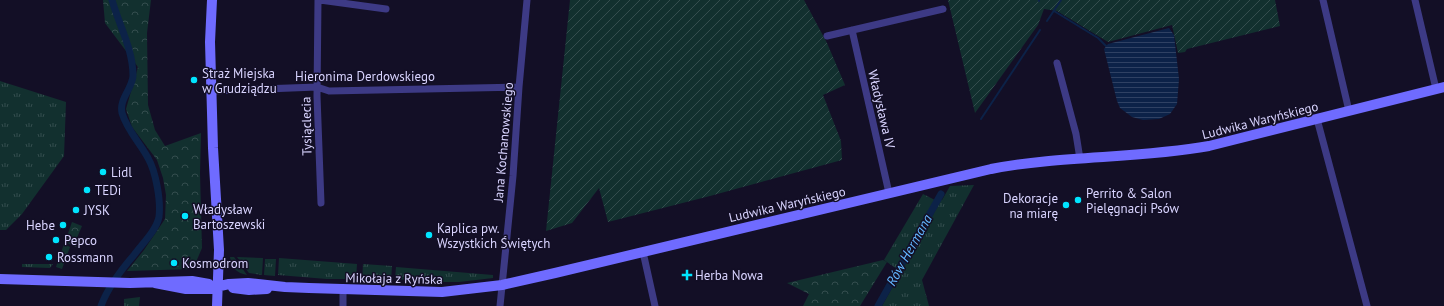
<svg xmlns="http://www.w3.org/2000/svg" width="1444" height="306" viewBox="0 0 1444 306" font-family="'PT Sans',sans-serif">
<defs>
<pattern id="grass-tufts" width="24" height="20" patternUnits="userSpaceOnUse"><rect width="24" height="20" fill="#12302f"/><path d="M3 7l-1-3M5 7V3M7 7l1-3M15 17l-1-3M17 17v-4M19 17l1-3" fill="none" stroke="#344d4e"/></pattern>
<pattern id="forest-crowns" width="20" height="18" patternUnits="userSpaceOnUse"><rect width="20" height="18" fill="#12302f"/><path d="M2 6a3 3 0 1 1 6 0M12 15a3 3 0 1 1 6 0" fill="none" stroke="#344d4e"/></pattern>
<pattern id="garden-furrows" width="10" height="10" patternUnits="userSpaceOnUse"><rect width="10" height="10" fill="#12302f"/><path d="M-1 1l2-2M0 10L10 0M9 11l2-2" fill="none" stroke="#344d4e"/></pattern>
<pattern id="water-rules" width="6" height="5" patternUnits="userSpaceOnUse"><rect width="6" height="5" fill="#0c2248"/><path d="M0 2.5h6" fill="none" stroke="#2f4163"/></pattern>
</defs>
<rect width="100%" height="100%" fill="#130f26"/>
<path fill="url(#grass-tufts)" d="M0,81L66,102L64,156L22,214L6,230H0Z
M974,185L922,280L929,306H882L939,204L897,269L884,260L923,194L937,201L942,200L950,186Z
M64,244L70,247L62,269L56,267Z
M230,257H234L247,275C237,273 231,268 230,257Z
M237,257L263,258L262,275L249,273Z
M279,258L357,264L356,279H327L278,275Z
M265,259H276L275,276L264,275Z
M22,264H53L50,268L22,267Z
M363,264L392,266L391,280C381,279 372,282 362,281Z
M396,267L493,275V278L459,282H437L395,279Z
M140,297L139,306H124V299Z"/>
<path fill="url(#forest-crowns)" d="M103,0H151L147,33L148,105L155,130L165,146L201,133L200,173L202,248L193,269L127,271L144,250L165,219L166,195L163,178L157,160L132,127L126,109L138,67L105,23Z
M72,222L82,226L76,240L78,241L76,247L65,242Z
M883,260L887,262L860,306H803L809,294L787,283Z"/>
<path fill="url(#garden-furrows)" d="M570,0H804L827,43L845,85L823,95L841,141L842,160L710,196L608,222L599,188L572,223L546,231Z
M948,0H1275L1280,26L1187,49L1185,52L1178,53L1172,25L1108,42L1057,11L1044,9L1038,25L975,113Z"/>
<path fill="url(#water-rules)" d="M1169,28L1174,35L1179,79L1177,104L1170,114L1159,119L1143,120L1132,117L1120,108L1117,101L1104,49L1108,44Z"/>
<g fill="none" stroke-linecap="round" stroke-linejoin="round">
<path stroke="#0c2248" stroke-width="2" d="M1039,0V1
M1054,11L1098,38L1106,46
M1047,21L1061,0
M981,119L1040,30"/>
<path stroke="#0c2248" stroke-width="7" d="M101,306C108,287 121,270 134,255C142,244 156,231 159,217C161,201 156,172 148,158C140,143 127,130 122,113C119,99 132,89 133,76C133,49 119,25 112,0
M878,306L941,194"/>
<path stroke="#3d3a85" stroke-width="7" d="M318,0L317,96L321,203
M320,0L386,9
M1323,0L1349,111
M1415,0L1436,89
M852,30L889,193
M827,36L943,9
M1057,63L1076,134L1080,159
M211,91L317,87L329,91L519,87
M1317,119L1367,306
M643,252L655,306
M343,306V290
M500,306L513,176L519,87L527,0"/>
<path stroke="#6f6bff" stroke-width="10" d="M212,0L210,42L213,148L219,250L217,306
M0,279L130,283L192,281L209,284
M155,283L186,289H207L229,284L248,283L285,287L309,288L442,292L502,285L555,273L991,169C1062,155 1137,159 1209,146L1444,87
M233,288L249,290L267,289"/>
</g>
<g fill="#00e5ff" stroke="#130f26" stroke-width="1.5">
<circle cx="194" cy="80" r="4"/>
<circle cx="103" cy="172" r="4"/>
<circle cx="87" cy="190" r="4"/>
<circle cx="1078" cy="200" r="4"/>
<circle cx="1066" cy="205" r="4"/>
<circle cx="76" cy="210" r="4"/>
<circle cx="185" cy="216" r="4"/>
<circle cx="63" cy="225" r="4"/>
<circle cx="429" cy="235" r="4"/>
<circle cx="56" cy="240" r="4"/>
<circle cx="49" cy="257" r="4"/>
<circle cx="174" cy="263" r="4"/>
<path d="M685 269h4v4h4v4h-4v4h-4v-4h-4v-4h4z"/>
</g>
<g text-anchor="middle" stroke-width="3" stroke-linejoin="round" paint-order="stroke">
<g font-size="13" fill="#d9d4ff" stroke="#130f26" text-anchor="start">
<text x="202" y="78">Straż Miejska<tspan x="202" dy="15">w Grudziądzu</tspan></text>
<text x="111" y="177">Lidl</text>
<text x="95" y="195">TEDi</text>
<text x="1086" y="198">Perrito &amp; Salon<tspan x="1086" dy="15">Pielęgnacji Psów</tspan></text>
<text x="1058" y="203" text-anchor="end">Dekoracje<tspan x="1058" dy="15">na miarę</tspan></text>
<text x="193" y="214">Władysław<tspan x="193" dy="15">Bartoszewski</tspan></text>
<text x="84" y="215">JYSK</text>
<text x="55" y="230" text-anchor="end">Hebe</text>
<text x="437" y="233">Kaplica pw.<tspan x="437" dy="15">Wszystkich Świętych</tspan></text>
<text x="64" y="245">Pepco</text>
<text x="57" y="262">Rossmann</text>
<text x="182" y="268">Kosmodrom</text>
<text x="695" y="280">Herba Nowa</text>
</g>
<g font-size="13" fill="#d9d4ff" stroke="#130f26">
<text x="365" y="81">Hieronima Derdowskiego</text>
<text transform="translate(882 109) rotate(77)" y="5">Władysława IV</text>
<text transform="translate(1260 120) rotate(-14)" y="5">Ludwika Waryńskiego</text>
<text transform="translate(306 126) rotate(-91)" y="5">Tysiąclecia</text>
<text transform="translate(503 142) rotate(-85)" y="5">Jana Kochanowskiego</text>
<text transform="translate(787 204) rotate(-13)" y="5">Ludwika Waryńskiego</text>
<text transform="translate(394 278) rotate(1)" y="5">Mikołaja z Ryńska</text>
</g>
<g font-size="14" font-style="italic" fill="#62b6ff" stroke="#130f26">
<text transform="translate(909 250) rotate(-61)" y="5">Rów Hermana</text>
</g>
</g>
</svg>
